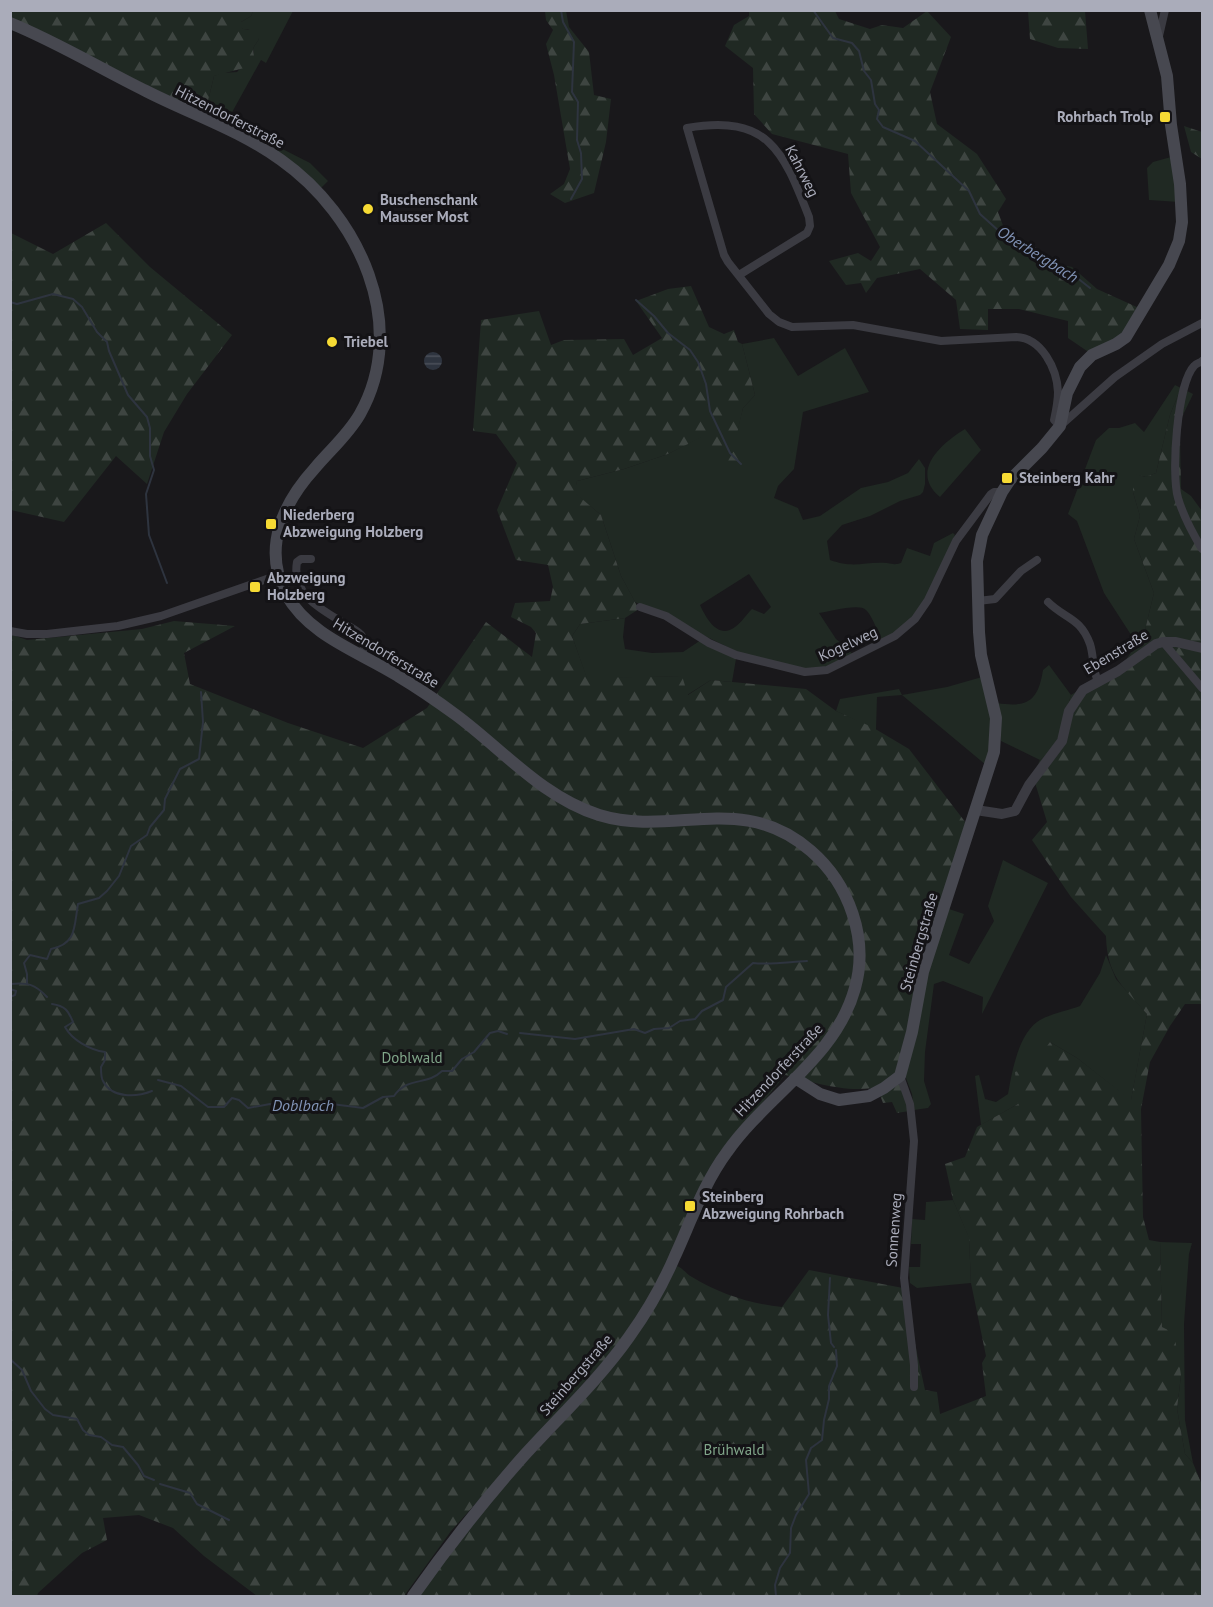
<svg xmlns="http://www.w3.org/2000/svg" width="1213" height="1607" viewBox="0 0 1213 1607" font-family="'PT Sans',sans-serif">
<defs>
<pattern id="forest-firs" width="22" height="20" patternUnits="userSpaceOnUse" patternTransform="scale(1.5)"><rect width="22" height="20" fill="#202923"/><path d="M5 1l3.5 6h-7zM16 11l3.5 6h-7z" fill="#3e4541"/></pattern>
<pattern id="water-rules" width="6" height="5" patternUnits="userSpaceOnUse" patternTransform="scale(1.5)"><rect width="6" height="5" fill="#2e343f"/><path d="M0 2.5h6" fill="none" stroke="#4a4f59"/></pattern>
</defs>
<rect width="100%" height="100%" fill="#19181b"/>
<path fill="#202923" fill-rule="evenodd" d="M253,11H293L266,63L261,60L225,125L200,111L207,105L214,76L222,73L237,72L254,53L253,48L259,39L248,29H243L240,27L241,22L251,16Z
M247,131L310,163L328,181L320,189L245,134Z
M1171,157L1179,202L1149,200L1147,168L1153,162Z
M774,338L798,376L845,348L869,392L803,412L794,469L778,486L774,498L798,508L803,520L820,516L861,488L888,482L908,473L919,459L925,468V484L923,492L920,495L900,501L870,516L842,525L827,541L830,560C855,569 865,561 887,563C893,564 895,565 901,563L907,548L930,556L934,543L953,533L955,535L926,599L908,624L880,642H874L871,636L878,632C875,625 871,615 866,610C859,603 829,612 819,613L836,639L847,648L854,656L815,671L746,656L635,602L621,576L601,515L574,493L577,481L624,469L668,454L708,433L747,469L732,451L743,408L755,395L742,344ZM749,574L771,607L764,614L752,609C746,615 741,623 735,627C718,640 706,618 700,605Z
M1175,385L1181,388L1170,415L1156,473L1146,477L1133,474V492L1140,516L1134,539L1154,593L1144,634L1137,644L1104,593L1077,521L1068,514L1096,440L1109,428H1119L1135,423L1144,432Z
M965,429L981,450L940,497C909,471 942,443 965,429Z
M625,618L623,637L625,649L652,653L683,652L701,640L736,659L732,682L711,680L687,695L681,676L587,679L572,636L580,624Z
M1049,665L1071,695L1055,748L1040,760L1001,741L997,703C1028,708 1038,701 1043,670Z
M982,677L993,730L986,765L902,695L877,697L876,730L836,711L840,699L899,689L902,695L947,687Z
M1003,860L1048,883L982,1014L983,997L943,981L934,984L925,1052L924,1081L931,1104L928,1108L914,1110L912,1094L904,1073L922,991L946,908L964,914L949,955L969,964L994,921L988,906Z
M1106,955L1116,979L1147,1014L1131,1101L1077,1058L1050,1042L1018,1104L981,1125L975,1076L979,1075L985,1099L996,1102L1008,1094C1012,1072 1018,1036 1037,1022C1048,1014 1067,1011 1080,1006L1100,973Z
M953,1200L969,1237L971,1283L917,1288L910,1283L909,1267H920L921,1244H911L912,1219L925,1220L926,1202Z
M1160,1242L1192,1243L1189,1254L1184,1324L1185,1420L1193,1463L1185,1454L1177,1409L1181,1375L1162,1327Z"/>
<path fill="url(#forest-firs)" d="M10,11H253L251,16L241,22V27L243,29L254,30L259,39L253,48L254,57L244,68L214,76L207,105L200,111L11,19Z
M545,11H566L569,27L589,52L594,95L611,99L606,142L594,193L565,203L550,194L564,184L570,169L554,75L546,44L553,30L546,20Z
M749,11H835L839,19L870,29L882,25L903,28L927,11L951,37L930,92L937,124L977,154L1006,199L998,212L1005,231L1051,263L1072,267L1097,289L1139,308L1127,331L1090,353L1068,338V321L1019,309H988V330L960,329L956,300L920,269L877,278L866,293L861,283L846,285L829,261L858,253L871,261L880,247L851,193L848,154L772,134L754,114L753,68L725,46L734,25L749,16Z
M1028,11H1085L1088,49L1058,48L1030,39Z
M1184,126L1202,132V159L1191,152Z
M106,223L150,267L232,335L187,394L164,432L147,484L116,456L64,522L11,510V233L53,254Z
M691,286L709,327L724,334L734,330L738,342L742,344L755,395L743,408L733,451L748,469L736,479L707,455L708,434L668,454L624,469L577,481L575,493L601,515L621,576L639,609L625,618L580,624L572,636L587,678L682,676L688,695L711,680L806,689L836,711L872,727L909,749L966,823L897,1073C893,1077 888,1082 882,1085C856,1096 811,1082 785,1075L721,1154L646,1307L609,1355L451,1531L404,1596H257L204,1556L173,1528L139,1515L103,1518L107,1540L82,1553L38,1593L37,1596H11L10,634L27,640L142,629L174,621L235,626L184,653L190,684L288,723L363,748L427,708L486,622L532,657L536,633L531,627L511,617L515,603L550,601L553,587L548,565L516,560L497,510L517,463L496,434L473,431L481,320L539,311L551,345L564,340L624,339L633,355L662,338L636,301L668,289Z
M1181,388L1193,394L1182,417L1180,436L1181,489L1191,496L1202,511V1004H1185L1170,1026L1150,1062L1141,1109L1143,1217L1149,1240L1160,1242L1162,1327L1174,1333L1181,1375L1177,1409L1185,1454L1193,1463L1202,1485V1596H419C437,1572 454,1546 473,1522C542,1438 630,1366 677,1266C684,1269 686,1274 692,1277C720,1294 751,1304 782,1307L809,1270L903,1288L925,1390L937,1392L940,1414L986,1396L982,1363L986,1356L971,1283L969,1238L953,1200L945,1164L965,1157L977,1127L1018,1104L1015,1072L1032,1067L1050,1042L1077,1058L1131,1100L1147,1014C1122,986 1107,975 1106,936L1071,897L1032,840L1047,822L1033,776L1040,760L1055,748L1071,695L1123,664L1144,634L1154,593L1134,539L1140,516L1133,492V473L1145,477L1156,473L1170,415Z
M899,1084L902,1085L909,1111L897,1113L892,1102L883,1103L880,1095Z"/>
<path fill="url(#water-rules)" d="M424 361a9 9 0 1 1 18 0a9 9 0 1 1-18 0Z"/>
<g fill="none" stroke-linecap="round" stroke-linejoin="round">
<path stroke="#2e343f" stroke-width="2" d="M561,10L563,22L574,42L572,92L578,102L577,140L581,153L582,179L571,199
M813,10L833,38L852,43L859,51L864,71L871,80L875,104L879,110L877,119L883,127L915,141L969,191L980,214L1000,232L1036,249L1045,258L1066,269L1090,288
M636,300L654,316L668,333L690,350L698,362L706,384L710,411L730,453L741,464
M10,302L17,304L53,294L73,299L82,307L97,332L107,342L109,351L128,395L147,417L150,428V456L154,470L146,494L149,535L167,583
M10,984C27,982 35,984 47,997
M27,984V974L24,963L30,955L47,959L51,949C77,944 74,926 78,904L99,898L107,891L119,876L131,846L147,835L150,827L164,810L165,799L180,769L199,759L203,722L201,692
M10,989L16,991L15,995L10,997
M52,1004C65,1006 68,1010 73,1022L65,1027C72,1040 90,1050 105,1052V1060L101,1067C101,1071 101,1078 103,1081C112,1099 137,1097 152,1091
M520,1033L575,1039L634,1029L645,1033L654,1029L669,1028L680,1021L695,1019L702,1011L723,1000L726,987L753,963C771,965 788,962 807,961
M158,1080L181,1086L208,1107H224L232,1098L239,1100L248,1108L270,1104L297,1107L316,1102L363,1108L383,1097L394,1096C408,1076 427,1086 442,1071H452L462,1059L474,1052L490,1033L498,1031L507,1034
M830,1278L828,1315L831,1343L834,1347
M10,1359L22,1370L31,1391L45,1409L53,1415L77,1419L83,1430L89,1435L101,1437L112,1445L123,1447L138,1465L144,1476L154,1480
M160,1484L190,1493L197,1504L229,1520
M776,1596L775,1585L780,1568L790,1553L791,1528L796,1515L809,1494L806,1460L811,1448L822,1440L824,1420L829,1399V1386L837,1366L836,1350"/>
<path stroke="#3b3b42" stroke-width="8" d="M1157,38L1159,36L1165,10
M739,275L807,233L810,226L809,217C783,151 769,114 687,128L724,255L728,262L769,314L779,322L792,327L853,325L941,341L1016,337C1042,338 1057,369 1058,392C1058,402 1056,411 1054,420L1060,426L1115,377L1162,344L1202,323
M1202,361C1200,363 1196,363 1194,366C1177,384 1171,474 1178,498C1183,515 1193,534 1202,549
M311,559H301L297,562C291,596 323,610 347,625C352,628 359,631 362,636C365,642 364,649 362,655
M978,601L995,599L1021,571L1037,560
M1048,602C1065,619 1080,617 1090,644C1094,656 1092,669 1098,681
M640,607L666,616L709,643L736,655L805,672L827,670L895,636L915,619L928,600L956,541L991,494L994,492H1002
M10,631L27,634H47L118,626L161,616L278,575
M1163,642L1202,688
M900,1076L910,1104L914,1141L904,1278L914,1365V1387"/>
<path stroke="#3b3b42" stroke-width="10" d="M976,810L1002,814L1015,811L1029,785L1062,741L1069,711L1083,690L1118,671L1156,644L1163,642H1176L1202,648"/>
<path stroke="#474850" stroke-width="12" d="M10,23C57,42 101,69 146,91C191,114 240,130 281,160C359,215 410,325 360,414C348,435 330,450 315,468C283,503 262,548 286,594C309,636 360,652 398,676C418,688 437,701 456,715C502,749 542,797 599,815C674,838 741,790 811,851C849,884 869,939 855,988C836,1058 767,1095 727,1152C704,1183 691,1221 675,1256C663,1284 647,1312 629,1337C598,1381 557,1419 521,1459C482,1503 446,1549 413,1596
M795,1078L820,1094L839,1100L869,1096L884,1088L900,1076L912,1032L923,972L994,752L996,718L981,655L979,632L977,561L982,535L1002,492L1010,480L1042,448L1060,426L1067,393L1080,367L1092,355L1116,344L1126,337L1169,265L1179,241L1182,222L1180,184L1171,125L1167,76L1150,10"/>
</g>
<g fill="#f6da34" stroke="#141316" stroke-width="2">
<rect x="1159" y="111" width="12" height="12" rx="3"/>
<circle cx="368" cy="209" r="6"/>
<circle cx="332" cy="342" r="6"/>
<rect x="1001" y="472" width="12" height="12" rx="3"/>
<rect x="265" y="518" width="12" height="12" rx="3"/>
<rect x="249" y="581" width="12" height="12" rx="3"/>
<rect x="684" y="1200" width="12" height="12" rx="3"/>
</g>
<g text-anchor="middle" stroke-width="6" stroke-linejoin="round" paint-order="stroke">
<g font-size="15" fill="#aaacba" stroke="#141316">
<text transform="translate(230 117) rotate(27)" y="5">Hitzendorferstraße</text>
<text transform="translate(802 171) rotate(63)" y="5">Kahrweg</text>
<text transform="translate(848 644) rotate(-25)" y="5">Kogelweg</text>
<text transform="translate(1116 652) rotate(-31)" y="5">Ebenstraße</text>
<text transform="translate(386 653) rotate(31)" y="5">Hitzendorferstraße</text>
<text transform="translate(919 942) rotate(-74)" y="5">Steinbergstraße</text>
<text transform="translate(779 1070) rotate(-47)" y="5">Hitzendorferstraße</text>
<text transform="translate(894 1230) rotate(-86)" y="5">Sonnenweg</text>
<text transform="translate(576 1375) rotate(-49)" y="5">Steinbergstraße</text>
</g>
<g font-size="15" font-weight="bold" fill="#aaacba" stroke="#141316" text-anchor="start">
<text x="1153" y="122" text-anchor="end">Rohrbach Trolp</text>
<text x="380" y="205">Buschenschank<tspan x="380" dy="17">Mausser Most</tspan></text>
<text x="344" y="347">Triebel</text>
<text x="1019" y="483">Steinberg Kahr</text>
<text x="283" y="520">Niederberg<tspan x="283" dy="17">Abzweigung Holzberg</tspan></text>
<text x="267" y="583">Abzweigung<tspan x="267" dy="17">Holzberg</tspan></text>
<text x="702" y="1202">Steinberg<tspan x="702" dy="17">Abzweigung Rohrbach</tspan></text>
</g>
<g font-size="15" fill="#81a68a" stroke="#141316">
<text x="412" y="1063">Doblwald</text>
<text x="734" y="1455">Brühwald</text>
</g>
<g font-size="16" font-style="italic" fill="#8193b6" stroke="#141316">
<text transform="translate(1038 254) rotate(32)" y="6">Oberbergbach</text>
<text x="303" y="1111">Doblbach</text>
</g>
</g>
<rect width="1213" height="1607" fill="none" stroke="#aaacba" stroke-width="24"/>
</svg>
